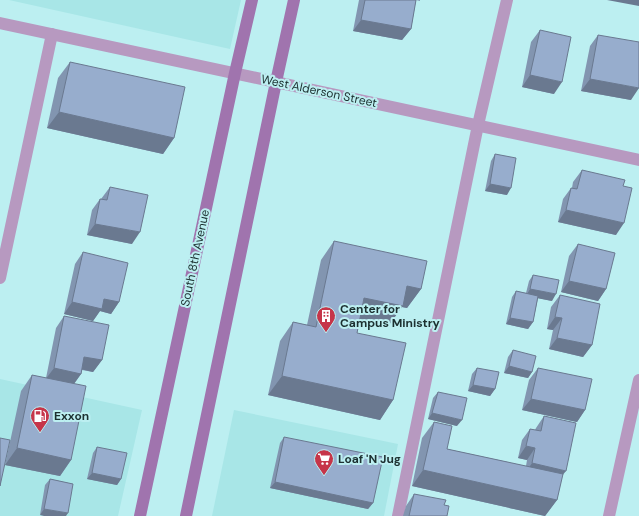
<svg xmlns="http://www.w3.org/2000/svg" width="639" height="516" viewBox="0 0 639 516" font-family="'DM Sans',sans-serif">
<rect width="100%" height="100%" fill="#bceff1"/>
<path fill="#a8e6e7" d="M9,0H241L230,49Z
M0,379L142,410L118,516H0Z
M234,410L398,444L384,516H212Z"/>
<g fill="none" stroke-linecap="round" stroke-linejoin="round">
<path stroke="#b799c0" stroke-width="12" d="M0,278L52,34
M398,516L478,125L507,0"/>
<path stroke="#b799c0" stroke-width="12" d="M0,23L639,160
M609,516L639,380"/>
<path stroke="#a074ae" stroke-width="12" d="M140,516L235,73L252,0
M186,516L276,82L294,0"/>
</g>
<path fill="#8295b0" d="M359,0H420V1L416,0L411,29L402,40L353,31Z
M540,30L554,94L522,87L531,42Z
M598,35L631,100L581,91L590,46Z
M70,62L174,138L163,154L47,128L58,78Z
M495,154L507,195L485,191L491,161Z
M582,170L623,186L616,235L558,222L563,199L571,188H572L573,182Z
M110,187L132,244L87,235L92,210L100,199H101Z
M334,241L421,289L407,308L402,307L389,325L360,319L357,333L393,400L380,420L268,395L280,341L293,322L307,325L321,260Z
M578,244L606,289L598,301L561,292L569,256Z
M83,252L119,302L111,314L100,311L93,321L64,314L75,264Z
M533,275L552,301L538,298L533,322L528,329L506,324L512,297L516,291L526,293L529,281Z
M560,295L592,345L583,357L549,349L553,330L547,329L551,307Z
M64,316L102,360L93,372L82,370L81,374L74,384L71,460L60,476L5,465L21,391L32,375L46,378L56,328Z
M513,350L532,372L528,378L504,373L508,357Z
M477,368L495,389L490,396L468,391L472,374Z
M538,368L585,410L577,422L522,410L529,380Z
M438,392L457,426L428,419L433,398Z
M544,416L562,476L557,500L545,516L412,486L422,438L434,422L447,449L526,466L527,460L518,458L522,440L530,429L535,430L536,428Z
M284,437L373,503L368,509L270,488L280,443Z
M97,447L121,479L117,485L87,479L93,453Z
M50,479L73,484L40,515L45,485Z
M414,494L444,505L447,516H403L406,506Z"/>
<path fill="#6a7990" d="M607,0H639V6Z
M361,20L411,29L402,40L353,31Z
M530,75L562,82L554,94L522,87Z
M590,79L639,88L631,100L581,91Z
M59,112L174,138L163,154L47,128Z
M490,184L511,188L507,195L485,191Z
M566,210L624,223L616,235L558,222Z
M95,224L140,232L132,244L87,235Z
M569,281L606,289L598,301L561,292Z
M407,286L421,289L407,308L402,307L389,325L351,317L364,298Z
M530,289L556,294L552,301L526,296Z
M104,299L119,302L111,314L100,311L93,321L64,314L72,302Z
M555,317L562,318L553,330L547,329Z
M510,318L533,322L528,329L506,324Z
M557,338L592,345L583,357L549,349Z
M84,357L102,360L93,372L76,368Z
M509,366L532,372L528,378L504,373Z
M54,368L81,374L73,385L45,380Z
M282,376L393,400L380,420L268,395Z
M473,385L495,389L490,396L468,391Z
M531,399L585,410L577,422L522,410Z
M432,413L462,420L457,426L428,419Z
M526,446L535,448L527,460L518,458Z
M17,448L71,460L60,476L5,465Z
M532,463L566,471L557,482L524,475Z
M423,470L557,500L545,516L412,486Z
M92,473L121,479L117,485L87,479Z
M275,482L373,503L368,509L270,488Z
M44,509L68,513L66,516H44L40,515Z"/>
<path fill="#97adcd" stroke="#6a7990" d="M365,0H416L411,29L361,20Z
M540,30L571,37L562,82L530,75Z
M598,35L639,42V88L590,79Z
M70,62L185,87L174,138L59,112Z
M495,154L516,158L511,188L490,184Z
M582,170L625,180L623,186L632,188L624,223L566,210L571,188L577,189Z
M110,187L148,195L140,232L95,224L100,199L107,200Z
M334,241L427,261L421,289L407,286L403,306L364,298L357,333L406,343L393,400L282,376L293,322L316,327Z
M578,244L615,253L606,289L569,281Z
M83,252L128,263L119,302L104,299L102,309L72,302Z
M533,275L559,280L556,294L530,289Z
M516,291L538,296L533,322L510,318Z
M560,295L600,304L592,345L557,338L562,318L555,317Z
M64,316L109,325L102,360L84,357L81,374L54,368Z
M513,350L536,356L532,372L509,366Z
M477,368L499,372L495,389L473,385Z
M538,368L592,379L585,410L531,399Z
M32,375L86,386L71,460L17,448Z
M438,392L467,398L462,420L432,413Z
M544,416L576,423L566,471L532,463L535,448L526,446L530,429L541,431Z
M434,422L452,426L447,449L563,474L557,500L423,470Z
M284,437L383,457L373,503L275,482Z
M0,438L10,440L0,486Z
M97,447L127,453L121,479L92,473Z
M50,479L73,484L68,513L44,509Z
M414,494L446,500L444,505L449,506L447,516H409Z"/>
<defs>
<symbol id="building-pin" viewBox="-11 -11 22 30"><path d="M0 17L-7.5 6A9.5 9.5 0 1 1 7.5 6Z" fill="#c63549" stroke="#bceff1"/><path d="M-4-6H4V6H1V3H-1V6H-4ZM-2.5-4.3h1.7v1.8h-1.7ZM.8-4.3h1.7v1.8H.8ZM-2.5-1h1.7V.8h-1.7ZM.8-1h1.7V.8H.8Z" fill="#fff"/></symbol>
<symbol id="fuel-pin" viewBox="-11 -11 22 30"><path d="M0 17L-7.5 6A9.5 9.5 0 1 1 7.5 6Z" fill="#c63549" stroke="#bceff1"/><path d="M-5.5-6h7V0h2V4h1.3V-2.5L3-4.5l.8-.8L6-3V5H2.5V1h-1V6h-7ZM-4.2-4.7v3.2H.2V-4.7Z" fill="#fff"/></symbol>
<symbol id="supermarket-pin" viewBox="-11 -11 22 30"><path d="M0 17L-7.5 6A9.5 9.5 0 1 1 7.5 6Z" fill="#c63549" stroke="#bceff1"/><path d="M-6-5.5h2.5l.6 2H6L4.5 2H-2.5L-4.4-4H-6ZM-1.5 3.2a1.3 1.3 0 1 0 .1 0ZM3 3.2a1.3 1.3 0 1 0 .1 0Z" fill="#fff"/></symbol>
</defs>
<g fill-rule="evenodd">
<use href="#building-pin" x="315" y="305" width="22" height="30"/>
<use href="#fuel-pin" x="29" y="405" width="22" height="30"/>
<use href="#supermarket-pin" x="313" y="448" width="22" height="30"/>
</g>
<g text-anchor="middle" stroke-width="4" stroke-linejoin="round" paint-order="stroke">
<g font-size="12" fill="#1c3030" stroke="#bceff1">
<text transform="translate(319 91) rotate(12)" y="4">West Alderson Street</text>
<text transform="translate(195 258) rotate(-78)" y="4">South 8th Avenue</text>
</g>
<g font-size="12" font-weight="bold" fill="#1c3030" stroke="#bceff1" text-anchor="start">
<text x="340" y="313">Center for<tspan x="340" dy="14">Campus Ministry</tspan></text>
<text x="54" y="420">Exxon</text>
<text x="338" y="463">Loaf 'N Jug</text>
</g>
</g>
</svg>
